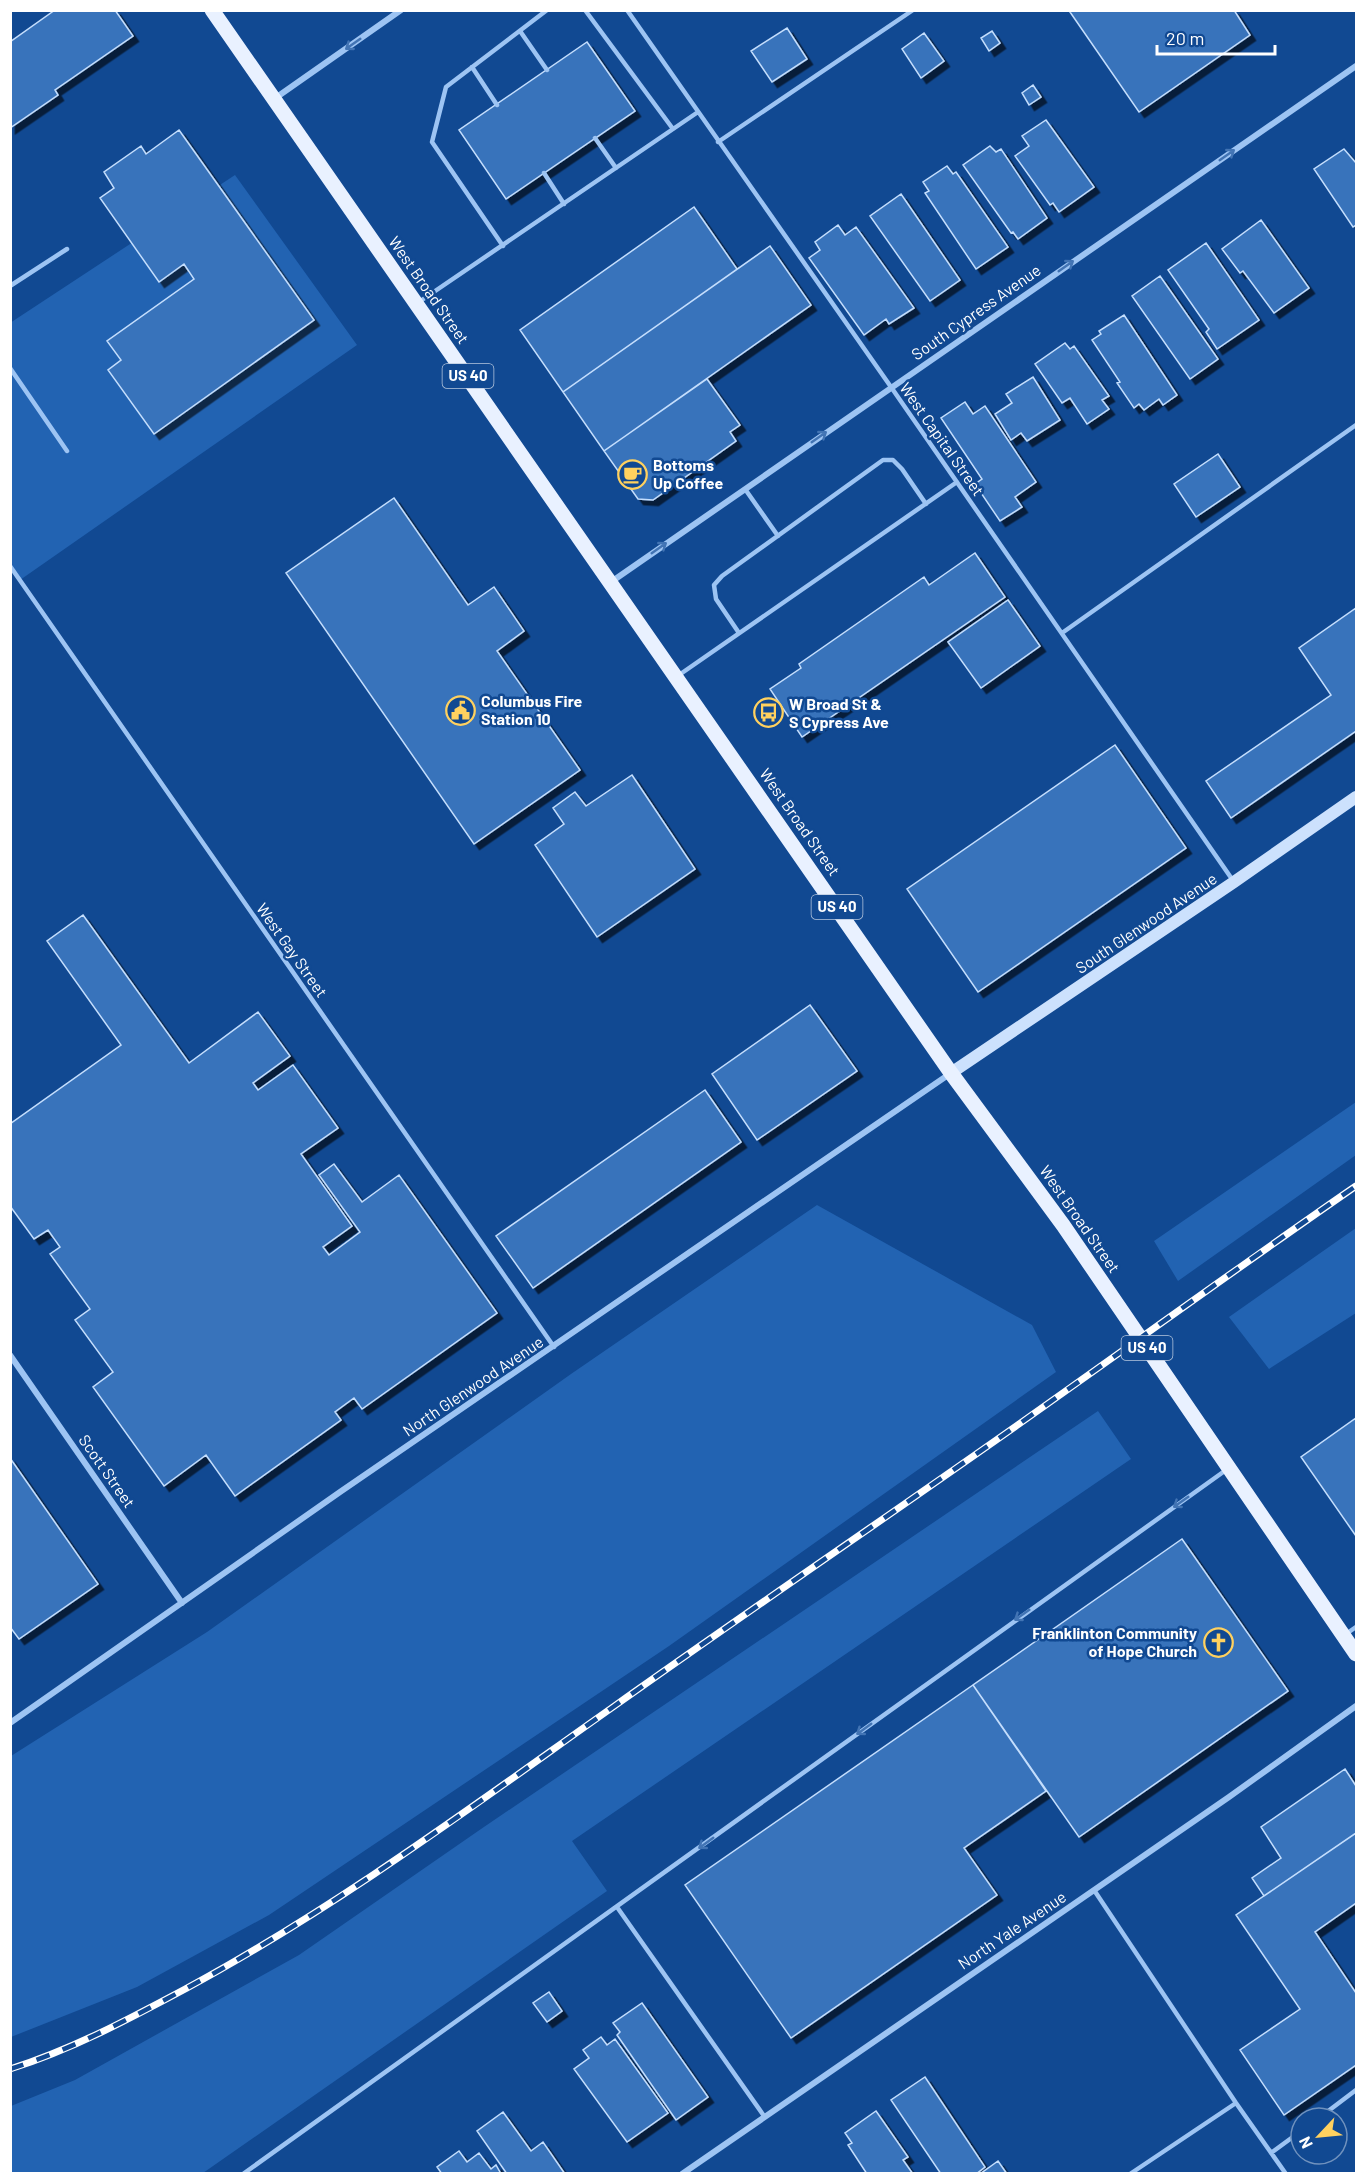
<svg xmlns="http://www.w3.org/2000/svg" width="1367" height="2184" viewBox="0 0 1367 2184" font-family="Barlow,sans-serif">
<defs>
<filter id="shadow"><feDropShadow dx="5.5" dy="5.5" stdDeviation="0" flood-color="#0009"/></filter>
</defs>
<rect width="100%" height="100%" fill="#114992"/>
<path fill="#2263b2" d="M235,175L357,345L20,580L10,566V323Z
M1356,1102V1155L1178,1281L1154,1241Z
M817,1205L1032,1325L1056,1372L669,1646L269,1915L137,1987L11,2037V1756L207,1632L571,1374Z
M1356,1228V1313L1269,1369L1229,1317Z
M1098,1411L1131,1459L572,1841L607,1891L203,2173H11V2106L75,2080L299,1955L481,1829Z"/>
<path fill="#3973bb" stroke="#c4defd" stroke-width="1.5" filter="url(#shadow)" d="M55,10H115L133,36L55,90L58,95L10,128V42Z
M1072,10H1234L1250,35L1139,112L1070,12Z
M787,28L807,59L772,82L751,51Z
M992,31L1000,43L989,51L981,38Z
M924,33L944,61L921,78L902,49Z
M587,42L635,111L506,199L459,130Z
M1033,85L1041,97L1029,105L1022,93Z
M1046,120L1094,187L1059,212L1053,203L1050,205L1015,156L1029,146L1022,136Z
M179,130L314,320L154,434L108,370L121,360L107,341L194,279L184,264L159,282L100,198L114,188L104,172L141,146L146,154Z
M990,146L996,152L1001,149L1047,218L1018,239L1013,232L1011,233L963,165Z
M1344,149L1356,163V225L1353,227L1314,169Z
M947,166L953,174L956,172L1008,247L976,269L925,193L929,191L923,182Z
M901,194L960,280L930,301L870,216Z
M694,207L737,269L563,392L520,330Z
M1261,220L1309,288L1274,313L1243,271L1240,273L1222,249Z
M838,225L845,235L856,227L914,308L889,324L886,319L864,335L809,258L820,250L815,242Z
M1206,243L1259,320L1217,349L1206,332L1209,329L1168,270Z
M770,246L811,305L604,451L563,392Z
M1160,276L1218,359L1190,379L1132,296Z
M1124,315L1177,395L1163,405L1159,399L1144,410L1139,404L1134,408L1117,383L1120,382L1092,340L1101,334L1099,331Z
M1065,343L1070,349L1074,346L1109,396L1102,400L1109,409L1087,424L1070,398L1062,403L1035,364Z
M1033,377L1060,420L1027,441L1021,433L1011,440L995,414L1012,403L1006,394Z
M707,379L740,425L730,432L736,441L653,500L638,499L604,451Z
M965,402L973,414L985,406L1036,482L1015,497L1022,507L1000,521L975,484L982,479L941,418Z
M1218,454L1240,487L1196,517L1174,484Z
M394,498L468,605L494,587L524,631L497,651L580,770L474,844L286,573Z
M975,553L1005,597L802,737L770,689L801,668L799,664L924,577L929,585Z
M1008,600L1040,646L981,688L948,642Z
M1356,608V731L1231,818L1206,781L1331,695L1299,648Z
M1115,745L1186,848L978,992L907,889Z
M632,775L695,869L597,937L535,845L564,824L553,808L575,792L586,806Z
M83,915L189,1063L258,1012L290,1056L253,1083L258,1090L293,1065L338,1128L301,1154L352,1226L323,1247L329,1255L360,1232L319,1175L334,1164L362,1202L399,1175L497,1313L362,1409L354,1398L335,1412L341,1420L235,1496L206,1455L164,1486L93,1387L113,1372L75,1320L90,1309L50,1254L60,1247L48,1230L34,1239L10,1206V1124L121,1045L47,941Z
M810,1005L857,1071L757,1140L712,1074Z
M705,1090L741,1142L533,1288L496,1236Z
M1356,1418V1536L1301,1457Z
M10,1458L98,1584L19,1639L10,1627Z
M1182,1539L1288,1691L1079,1837L973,1685Z
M973,1685L1046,1791L964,1848L997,1895L791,2038L685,1885Z
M1345,1769L1356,1786V1833L1264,1896L1252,1878L1281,1858L1261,1827Z
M1356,1833V1903L1315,1932L1356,1993V2065L1284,2115L1240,2050L1300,2009L1236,1915Z
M549,1992L562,2011L547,2022L533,2003Z
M642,2003L708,2097L676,2120L617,2035L620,2032L613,2023Z
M601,2037L607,2045L615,2039L668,2113L627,2142L574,2069L589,2058L583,2050Z
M925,2077L985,2167L976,2174H941L891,2100Z
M876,2111L908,2157L903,2160L913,2174H867L848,2145L852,2143L845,2133Z
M503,2112L531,2151L543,2142L565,2174H507L477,2131Z
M459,2151L467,2162L479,2153L491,2169L496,2165L501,2174H442L437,2167Z
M998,2161L1007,2174H980Z"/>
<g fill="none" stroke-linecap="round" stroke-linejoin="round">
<path stroke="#9dc4f3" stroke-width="4.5" d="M585,10L673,129
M627,10L891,387L1234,882
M520,31L547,70
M472,67L497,105
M595,138L616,168
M718,142L913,10
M544,173L564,204
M503,246L432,142L446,87L547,10
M10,286L67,249
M419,302L698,112
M10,368L67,451
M745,489L778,536
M10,566L554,1347
M739,633L716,599L714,585L722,576L883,460H893L902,469L926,504
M1062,633L1356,425
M679,675L957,482
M1346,1634L1356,1627
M1094,1890L1236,2103L1286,2174
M617,1907L764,2116
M1319,2118L1356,2090
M1271,2153L1301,2131
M243,2174L1226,1470
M1130,2174L1236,2103"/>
<path stroke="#9dc4f3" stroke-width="6" d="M274,99L401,10
M611,582L1356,66
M10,1355L182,1603
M10,1723L340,1492L951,1073
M682,2174L1229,1797L1356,1706"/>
<path stroke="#cce1fd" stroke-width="12" d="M951,1073L1234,882L1356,797"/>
<path stroke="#e9f1ff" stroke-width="15" d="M212,10L951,1073L1063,1225L1356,1654"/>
<defs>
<path id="rail" d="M10,2069C73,2049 129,2019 187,1988C337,1907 474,1805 613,1707C747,1612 884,1519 1019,1424C1131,1345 1243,1264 1356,1186"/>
</defs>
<use href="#rail" stroke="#fff" stroke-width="7"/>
<use href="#rail" stroke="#114992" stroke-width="4.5" stroke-dasharray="14" stroke-linecap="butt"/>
</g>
<defs><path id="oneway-shaft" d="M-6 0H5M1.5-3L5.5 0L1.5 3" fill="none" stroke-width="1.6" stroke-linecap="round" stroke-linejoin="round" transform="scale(1.5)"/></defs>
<g stroke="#4274b4">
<use href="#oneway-shaft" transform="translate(353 44) rotate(145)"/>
<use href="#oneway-shaft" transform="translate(1227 155) rotate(-35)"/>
<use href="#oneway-shaft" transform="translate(1066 266) rotate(-35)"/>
<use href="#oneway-shaft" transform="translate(819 437) rotate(-35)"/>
<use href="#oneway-shaft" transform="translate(659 548) rotate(-35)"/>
<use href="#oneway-shaft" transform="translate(1181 1502) rotate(145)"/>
<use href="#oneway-shaft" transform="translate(1022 1615) rotate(145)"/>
<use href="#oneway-shaft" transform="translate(864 1729) rotate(144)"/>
<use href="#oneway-shaft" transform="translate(706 1843) rotate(144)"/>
</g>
<defs>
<symbol id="cafe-ring" viewBox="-11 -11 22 22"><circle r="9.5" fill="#114992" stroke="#ffd15f" stroke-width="1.5"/><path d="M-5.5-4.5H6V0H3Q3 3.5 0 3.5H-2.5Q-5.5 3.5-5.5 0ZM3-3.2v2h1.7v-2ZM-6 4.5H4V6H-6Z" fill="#ffd15f"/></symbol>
<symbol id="civic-ring" viewBox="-11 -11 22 22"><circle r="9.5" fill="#114992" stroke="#ffd15f" stroke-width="1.5"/><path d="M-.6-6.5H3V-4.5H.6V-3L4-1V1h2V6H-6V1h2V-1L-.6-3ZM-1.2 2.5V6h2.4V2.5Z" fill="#ffd15f"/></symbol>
<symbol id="bus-ring" viewBox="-11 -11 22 22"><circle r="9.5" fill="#114992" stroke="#ffd15f" stroke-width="1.5"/><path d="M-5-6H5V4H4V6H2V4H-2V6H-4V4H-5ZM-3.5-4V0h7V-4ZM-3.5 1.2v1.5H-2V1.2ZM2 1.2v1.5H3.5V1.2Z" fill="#ffd15f"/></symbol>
<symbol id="church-ring" viewBox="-11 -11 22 22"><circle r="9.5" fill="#114992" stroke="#ffd15f" stroke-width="1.5"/><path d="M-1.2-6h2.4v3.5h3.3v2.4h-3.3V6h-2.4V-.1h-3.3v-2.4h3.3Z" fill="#ffd15f"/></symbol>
</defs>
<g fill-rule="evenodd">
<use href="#cafe-ring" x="616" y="458" width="33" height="33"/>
<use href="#civic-ring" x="444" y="694" width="33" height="33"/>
<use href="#bus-ring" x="752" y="696" width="33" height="33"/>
<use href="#church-ring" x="1202" y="1626" width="33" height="33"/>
</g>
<g text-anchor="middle" stroke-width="5" stroke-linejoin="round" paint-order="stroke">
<g fill="#114992" stroke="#b8c8de" stroke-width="1.5">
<rect x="442.5" y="364" width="51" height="24" rx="4.5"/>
<rect x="811.5" y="895" width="51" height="24" rx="4.5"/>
<rect x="1121.5" y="1336" width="51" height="24" rx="4.5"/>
</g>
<g font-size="15" font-weight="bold" fill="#fff">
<text x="468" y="381">US 40</text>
<text x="837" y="912">US 40</text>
<text x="1147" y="1353">US 40</text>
</g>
<g font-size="16" fill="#fff" stroke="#114992">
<text transform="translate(429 290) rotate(55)" y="6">West Broad Street</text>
<text transform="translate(976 312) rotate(-35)" y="6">South Cypress Avenue</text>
<text transform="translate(942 439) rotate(55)" y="6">West Capital Street</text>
<text transform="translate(800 822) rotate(55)" y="6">West Broad Street</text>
<text transform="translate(1146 923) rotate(-34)" y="6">South Glenwood Avenue</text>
<text transform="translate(292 950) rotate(55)" y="6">West Gay Street</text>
<text transform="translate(1080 1219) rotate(55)" y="6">West Broad Street</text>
<text transform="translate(473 1386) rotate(-34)" y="6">North Glenwood Avenue</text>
<text transform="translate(107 1471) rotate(55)" y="6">Scott Street</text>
<text transform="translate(1012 1930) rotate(-34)" y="6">North Yale Avenue</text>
</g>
<g font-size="16" font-weight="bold" fill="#fff" stroke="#114992" text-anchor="start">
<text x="653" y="471">Bottoms<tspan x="653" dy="18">Up Coffee</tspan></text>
<text x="481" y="707">Columbus Fire<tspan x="481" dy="18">Station 10</tspan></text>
<text x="789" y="710">W Broad St &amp;<tspan x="789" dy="18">S Cypress Ave</tspan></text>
<text x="1197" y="1639" text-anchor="end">Franklinton Community<tspan x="1197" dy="18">of Hope Church</tspan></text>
</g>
</g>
<rect width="1367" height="2184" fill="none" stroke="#ffffff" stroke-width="24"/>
<g transform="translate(1319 2136) rotate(244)"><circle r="28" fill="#114992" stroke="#7092be" stroke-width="1.5"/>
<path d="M0-4.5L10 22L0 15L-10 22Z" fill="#ffd15f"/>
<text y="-9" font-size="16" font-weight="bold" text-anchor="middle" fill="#ffffff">N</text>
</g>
<path d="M1157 45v9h118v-9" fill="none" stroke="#ffffff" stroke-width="3"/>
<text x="1166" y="45" font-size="18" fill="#ffffff" stroke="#114992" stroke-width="4.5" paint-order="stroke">20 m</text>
</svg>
